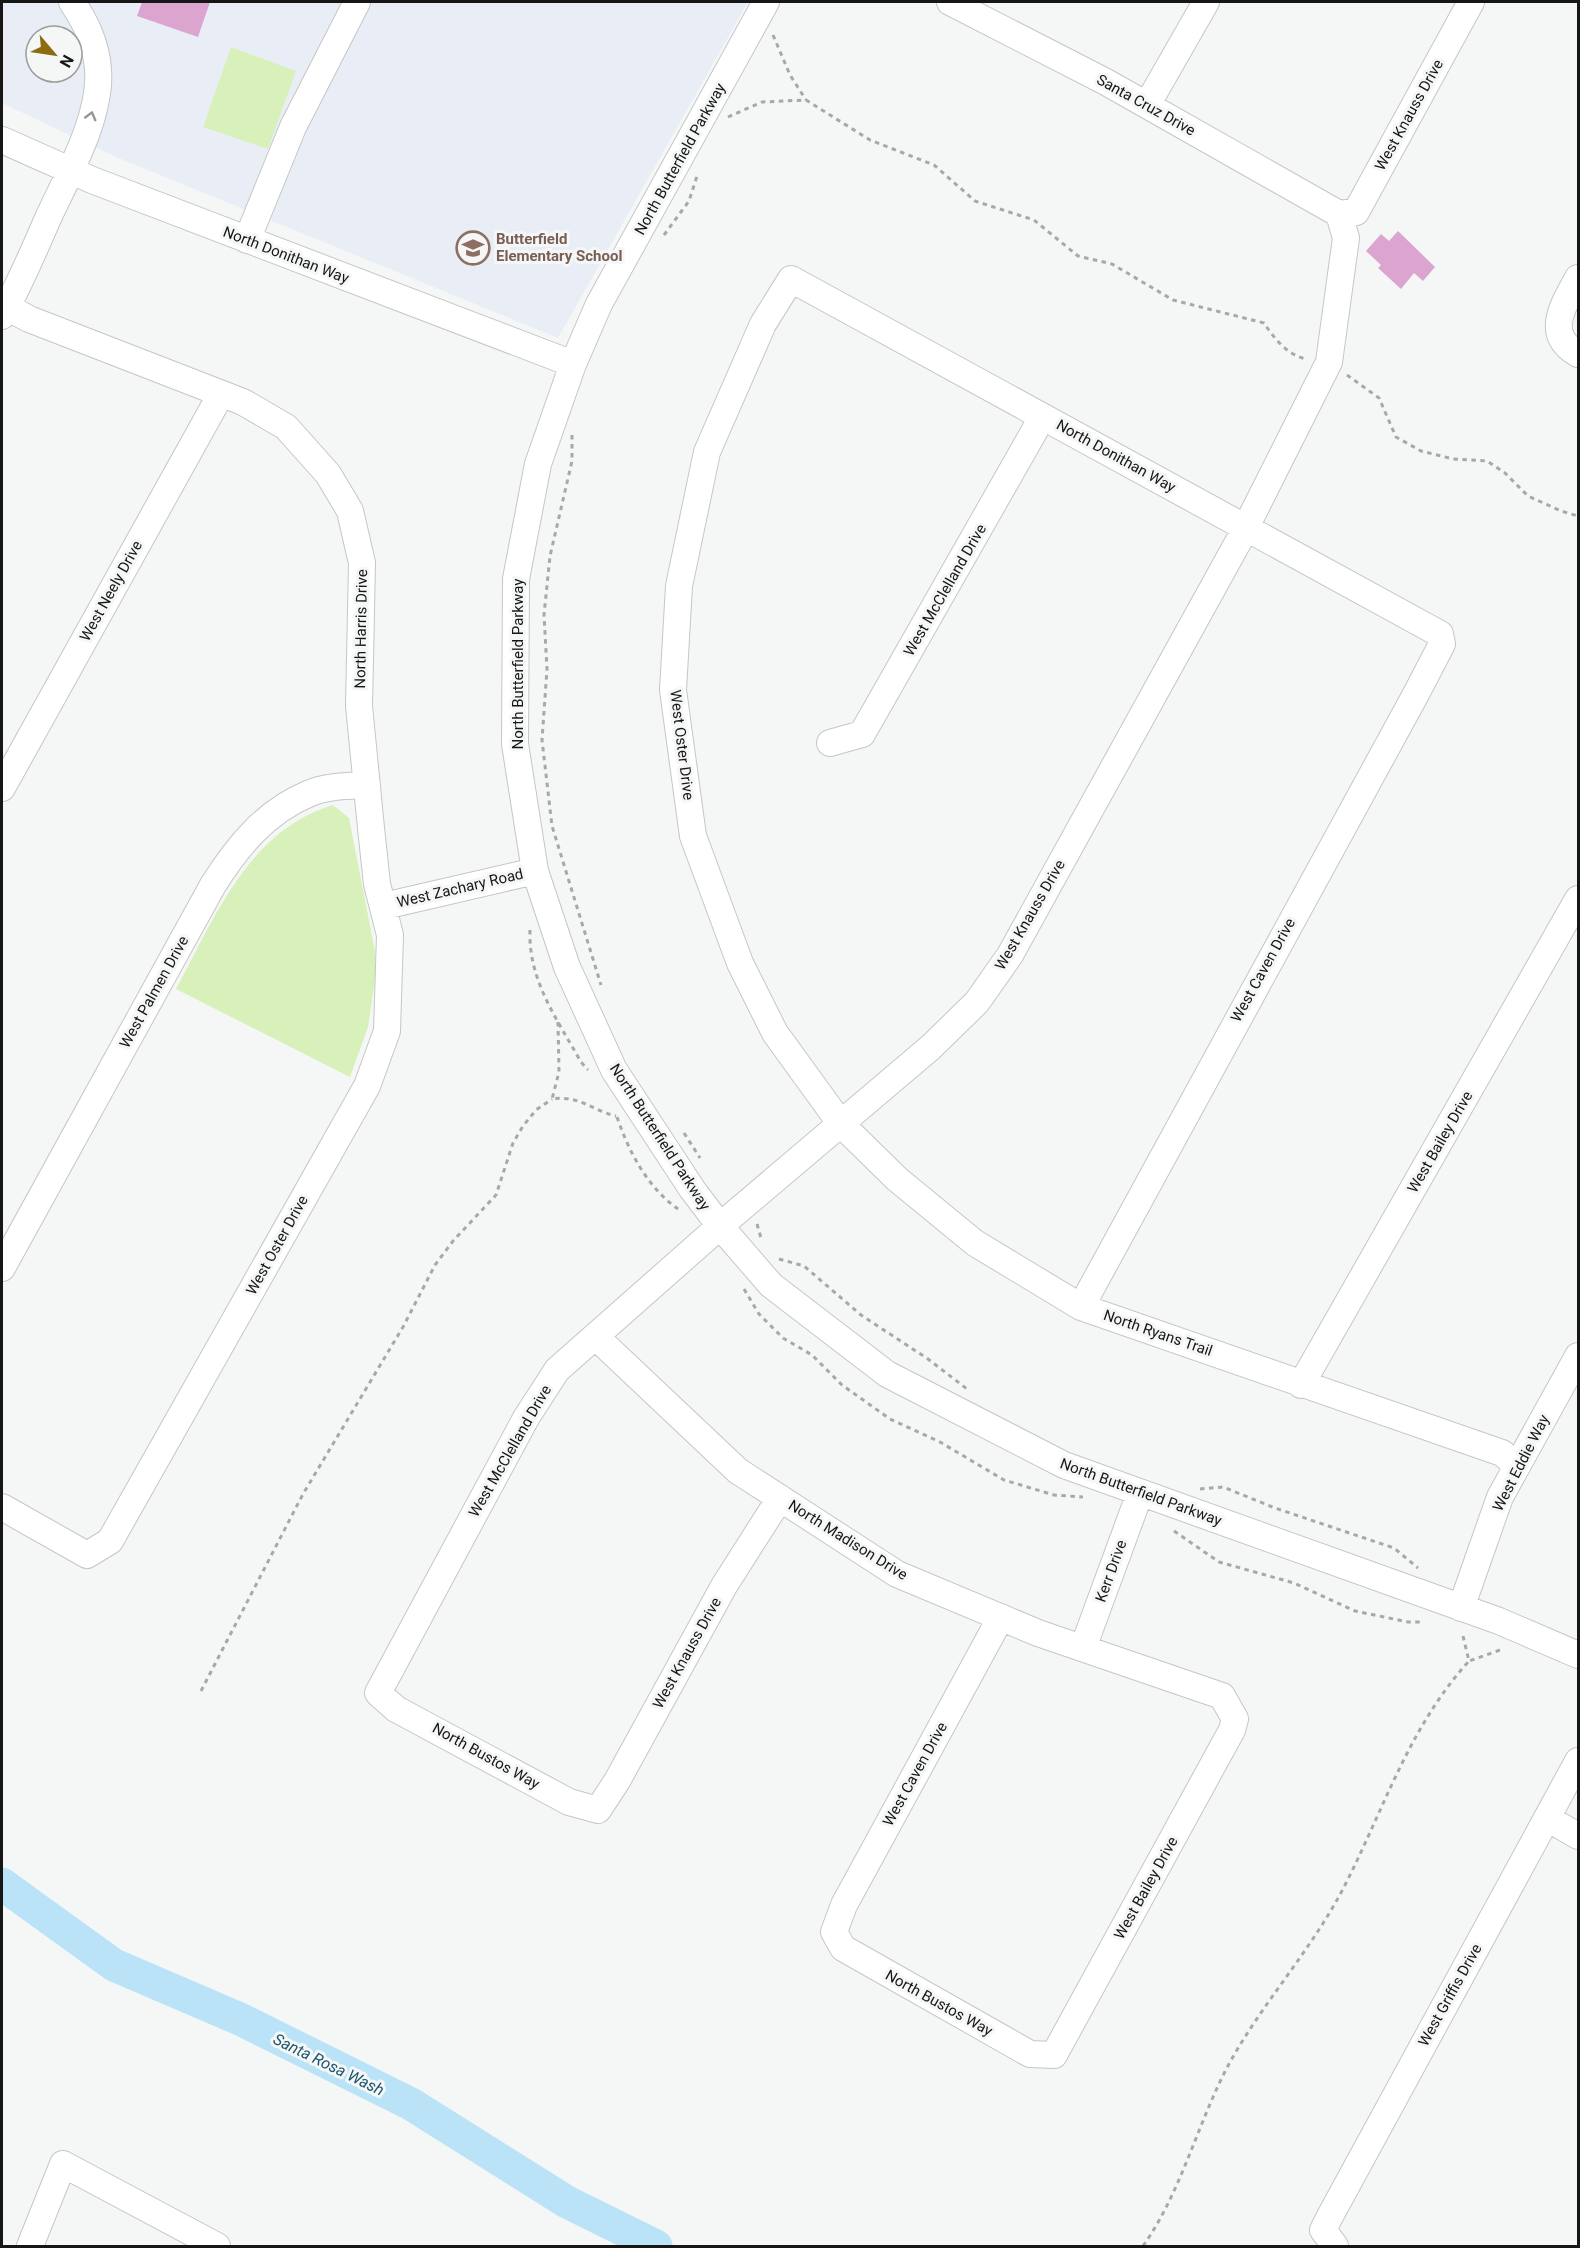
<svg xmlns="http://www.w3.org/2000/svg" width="1580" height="2248" viewBox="0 0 1580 2248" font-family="Roboto,sans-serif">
<rect width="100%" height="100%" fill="#f5f6f6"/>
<path fill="#e9eef6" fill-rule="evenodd" d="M2,2H748L558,338L116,157L2,103ZM36,36H72V72H36Z"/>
<path fill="#d8f1bb" d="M231,47L296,71L268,149L203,127Z
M333,805L349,818L375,951V980L368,1027L350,1077L176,989C215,917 248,831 333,805Z"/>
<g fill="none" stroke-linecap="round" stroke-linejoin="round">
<path stroke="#bae3f8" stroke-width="33" d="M2,1884L114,1965L242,2020L411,2104L567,2202L656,2246"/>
</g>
<path fill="#dca5d0" d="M142,2H210L198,37L137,16Z
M1398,231L1435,267L1423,281L1414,273L1401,289L1378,268L1381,265L1366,251L1381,234L1389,241Z"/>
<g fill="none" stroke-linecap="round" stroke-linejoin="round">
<defs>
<path id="minor" d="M766,2L599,304L573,364L538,464L516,579L515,744L535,871L567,967L614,1070L692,1189L720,1226L771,1285L887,1374L1064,1465L1499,1621L1578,1655
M950,2L1106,82L1339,214
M1147,105L1206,2
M2,140L92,180L573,364
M1339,214L1356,212L1471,2
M247,240L293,127L357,2
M1578,278C1564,304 1543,334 1578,354
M2,316C20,284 34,250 49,216C68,175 102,116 98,69C96,43 86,23 72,2
M830,743L862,734L1035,430L1040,415
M2,788L221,394
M384,906L535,871
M2,1268L213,885C237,847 265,812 308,794C325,786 348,786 367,785
M1081,1307L1416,694L1442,644L1440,634L791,279L763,324L707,452L679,586L673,690L693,836L740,963L775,1033L841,1124L897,1179L975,1243L1081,1307L1502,1453L1517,1466
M596,1337L738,1471L897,1574L1038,1633L1222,1696L1235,1719L1232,1730L1054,2055L1030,2054L843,1948L834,1932L844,1905L1001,1617
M1301,1385L1578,899
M780,1498L724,1586L617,1781L598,1810L569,1802L396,1709L378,1693L526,1418L557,1370L720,1226L931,1047L977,1002L1010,955L1242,535L1329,362L1346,238L1339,214
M2,1507L87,1555L110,1541L367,1086L387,1031L390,935L377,884L371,828L359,706L362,563L350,511L328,474L286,427L243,402L29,319L7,307
M1461,1608L1500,1497L1578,1356
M1083,1648L1140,1493
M1547,1818L1578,1836
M30,2246L63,2164L217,2246
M1335,2246L1323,2230L1329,2218L1578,1761"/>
</defs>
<use href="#minor" stroke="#c5c6c6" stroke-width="28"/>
<path stroke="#a7a8a8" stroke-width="3" stroke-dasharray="4.5 4.5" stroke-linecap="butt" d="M773,35L790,75L806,100
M728,117L762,102L806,100L870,140L934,165L975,201L1034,220L1078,256L1112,264L1173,300L1264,323C1274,338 1287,355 1306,359
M664,235L689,201L698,173
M1347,375L1379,398L1396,437L1421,451L1453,459L1487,461L1505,473L1528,496L1561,511L1578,516
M572,435V461L550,556L544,615L547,669L542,740L552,826L601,985
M530,930C528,980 557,1019 581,1062L588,1070
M558,1022L559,1072L552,1099C580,1095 591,1110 616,1116
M617,1117C629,1152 647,1187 678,1209
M684,1133L700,1158
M757,1224L761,1238
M779,1259L804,1266L861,1315L928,1359L967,1389
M744,1289L759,1314L783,1338L812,1355L842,1385L890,1419L940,1442L1004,1480L1054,1495L1083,1497
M1200,1489L1223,1487L1275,1508L1394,1548L1418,1568
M1174,1531L1219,1562L1294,1583L1355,1611L1408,1622H1421
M1463,1636L1469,1661L1500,1650
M201,1691L303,1494L403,1327L435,1265L453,1241L496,1195L513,1143L523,1126L536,1110L552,1099
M1143,2246C1182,2191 1198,2121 1230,2062C1264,2001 1312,1949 1344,1887C1384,1809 1409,1727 1469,1661"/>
<use href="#minor" stroke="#fff" stroke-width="26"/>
</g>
<defs><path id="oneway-chevron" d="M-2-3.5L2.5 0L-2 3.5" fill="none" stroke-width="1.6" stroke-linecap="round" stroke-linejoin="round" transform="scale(1.5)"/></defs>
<use stroke="#969696" href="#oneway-chevron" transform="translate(91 116) rotate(-75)"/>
<defs>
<symbol id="school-ring" viewBox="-11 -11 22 22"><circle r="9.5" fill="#f5f6f6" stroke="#8d6e63" stroke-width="1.5"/><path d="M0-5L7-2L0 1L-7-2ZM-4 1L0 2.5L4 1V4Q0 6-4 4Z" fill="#8d6e63"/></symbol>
</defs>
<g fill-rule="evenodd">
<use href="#school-ring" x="454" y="229" width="38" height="38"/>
</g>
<g text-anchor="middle" stroke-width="6" stroke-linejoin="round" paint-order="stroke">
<g font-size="15" fill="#161616" stroke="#f5f6f6">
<text transform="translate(1146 105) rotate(29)" y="5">Santa Cruz Drive</text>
<text transform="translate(1409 115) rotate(-61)" y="5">West Knauss Drive</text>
<text transform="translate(680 159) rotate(-61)" y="5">North Butterfield Parkway</text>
<text transform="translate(286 255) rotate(21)" y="5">North Donithan Way</text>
<text transform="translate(1116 456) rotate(29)" y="5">North Donithan Way</text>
<text transform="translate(945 590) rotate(-60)" y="5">West McClelland Drive</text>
<text transform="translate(111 591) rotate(-61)" y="5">West Neely Drive</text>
<text transform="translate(361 629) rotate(-89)" y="5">North Harris Drive</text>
<text transform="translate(518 664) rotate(-90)" y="5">North Butterfield Parkway</text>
<text transform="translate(682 745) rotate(83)" y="5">West Oster Drive</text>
<text transform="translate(460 888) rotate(-13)" y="5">West Zachary Road</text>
<text transform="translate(1030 915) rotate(-60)" y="5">West Knauss Drive</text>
<text transform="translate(1263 970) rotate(-61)" y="5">West Caven Drive</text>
<text transform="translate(154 992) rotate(-61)" y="5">West Palmen Drive</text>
<text transform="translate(660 1137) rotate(57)" y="5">North Butterfield Parkway</text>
<text transform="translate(1440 1142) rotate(-60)" y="5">West Bailey Drive</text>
<text transform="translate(277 1245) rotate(-61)" y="5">West Oster Drive</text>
<text transform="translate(1158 1333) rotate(19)" y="5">North Ryans Trail</text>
<text transform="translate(510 1451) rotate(-60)" y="5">West McClelland Drive</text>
<text transform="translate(1521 1463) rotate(-63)" y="5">West Eddie Way</text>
<text transform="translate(1141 1492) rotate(20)" y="5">North Butterfield Parkway</text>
<text transform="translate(848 1540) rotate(32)" y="5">North Madison Drive</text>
<text transform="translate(1111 1571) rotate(-70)" y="5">Kerr Drive</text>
<text transform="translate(687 1653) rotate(-61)" y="5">West Knauss Drive</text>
<text transform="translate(486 1756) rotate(29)" y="5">North Bustos Way</text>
<text transform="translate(915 1774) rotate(-61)" y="5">West Caven Drive</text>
<text transform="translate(1146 1888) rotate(-61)" y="5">West Bailey Drive</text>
<text transform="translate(1450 1995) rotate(-61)" y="5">West Griffis Drive</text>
<text transform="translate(939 2003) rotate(29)" y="5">North Bustos Way</text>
</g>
<g font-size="15" font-weight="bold" fill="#785e54" stroke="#f5f6f6" text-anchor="start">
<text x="496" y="244">Butterfield<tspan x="496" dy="17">Elementary School</tspan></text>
</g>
<g font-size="16" font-style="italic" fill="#1b546c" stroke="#f5f6f6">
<text transform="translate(329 2064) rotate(26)" y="6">Santa Rosa Wash</text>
</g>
</g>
<rect width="1580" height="2248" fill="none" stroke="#161616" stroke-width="6"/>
<g transform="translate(54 54) rotate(119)"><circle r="28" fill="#f5f6f6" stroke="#9c9c9c" stroke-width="1.5"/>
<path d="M0-4.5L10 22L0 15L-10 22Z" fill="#8d6c0f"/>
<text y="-9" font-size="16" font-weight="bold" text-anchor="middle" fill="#161616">N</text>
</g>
</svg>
